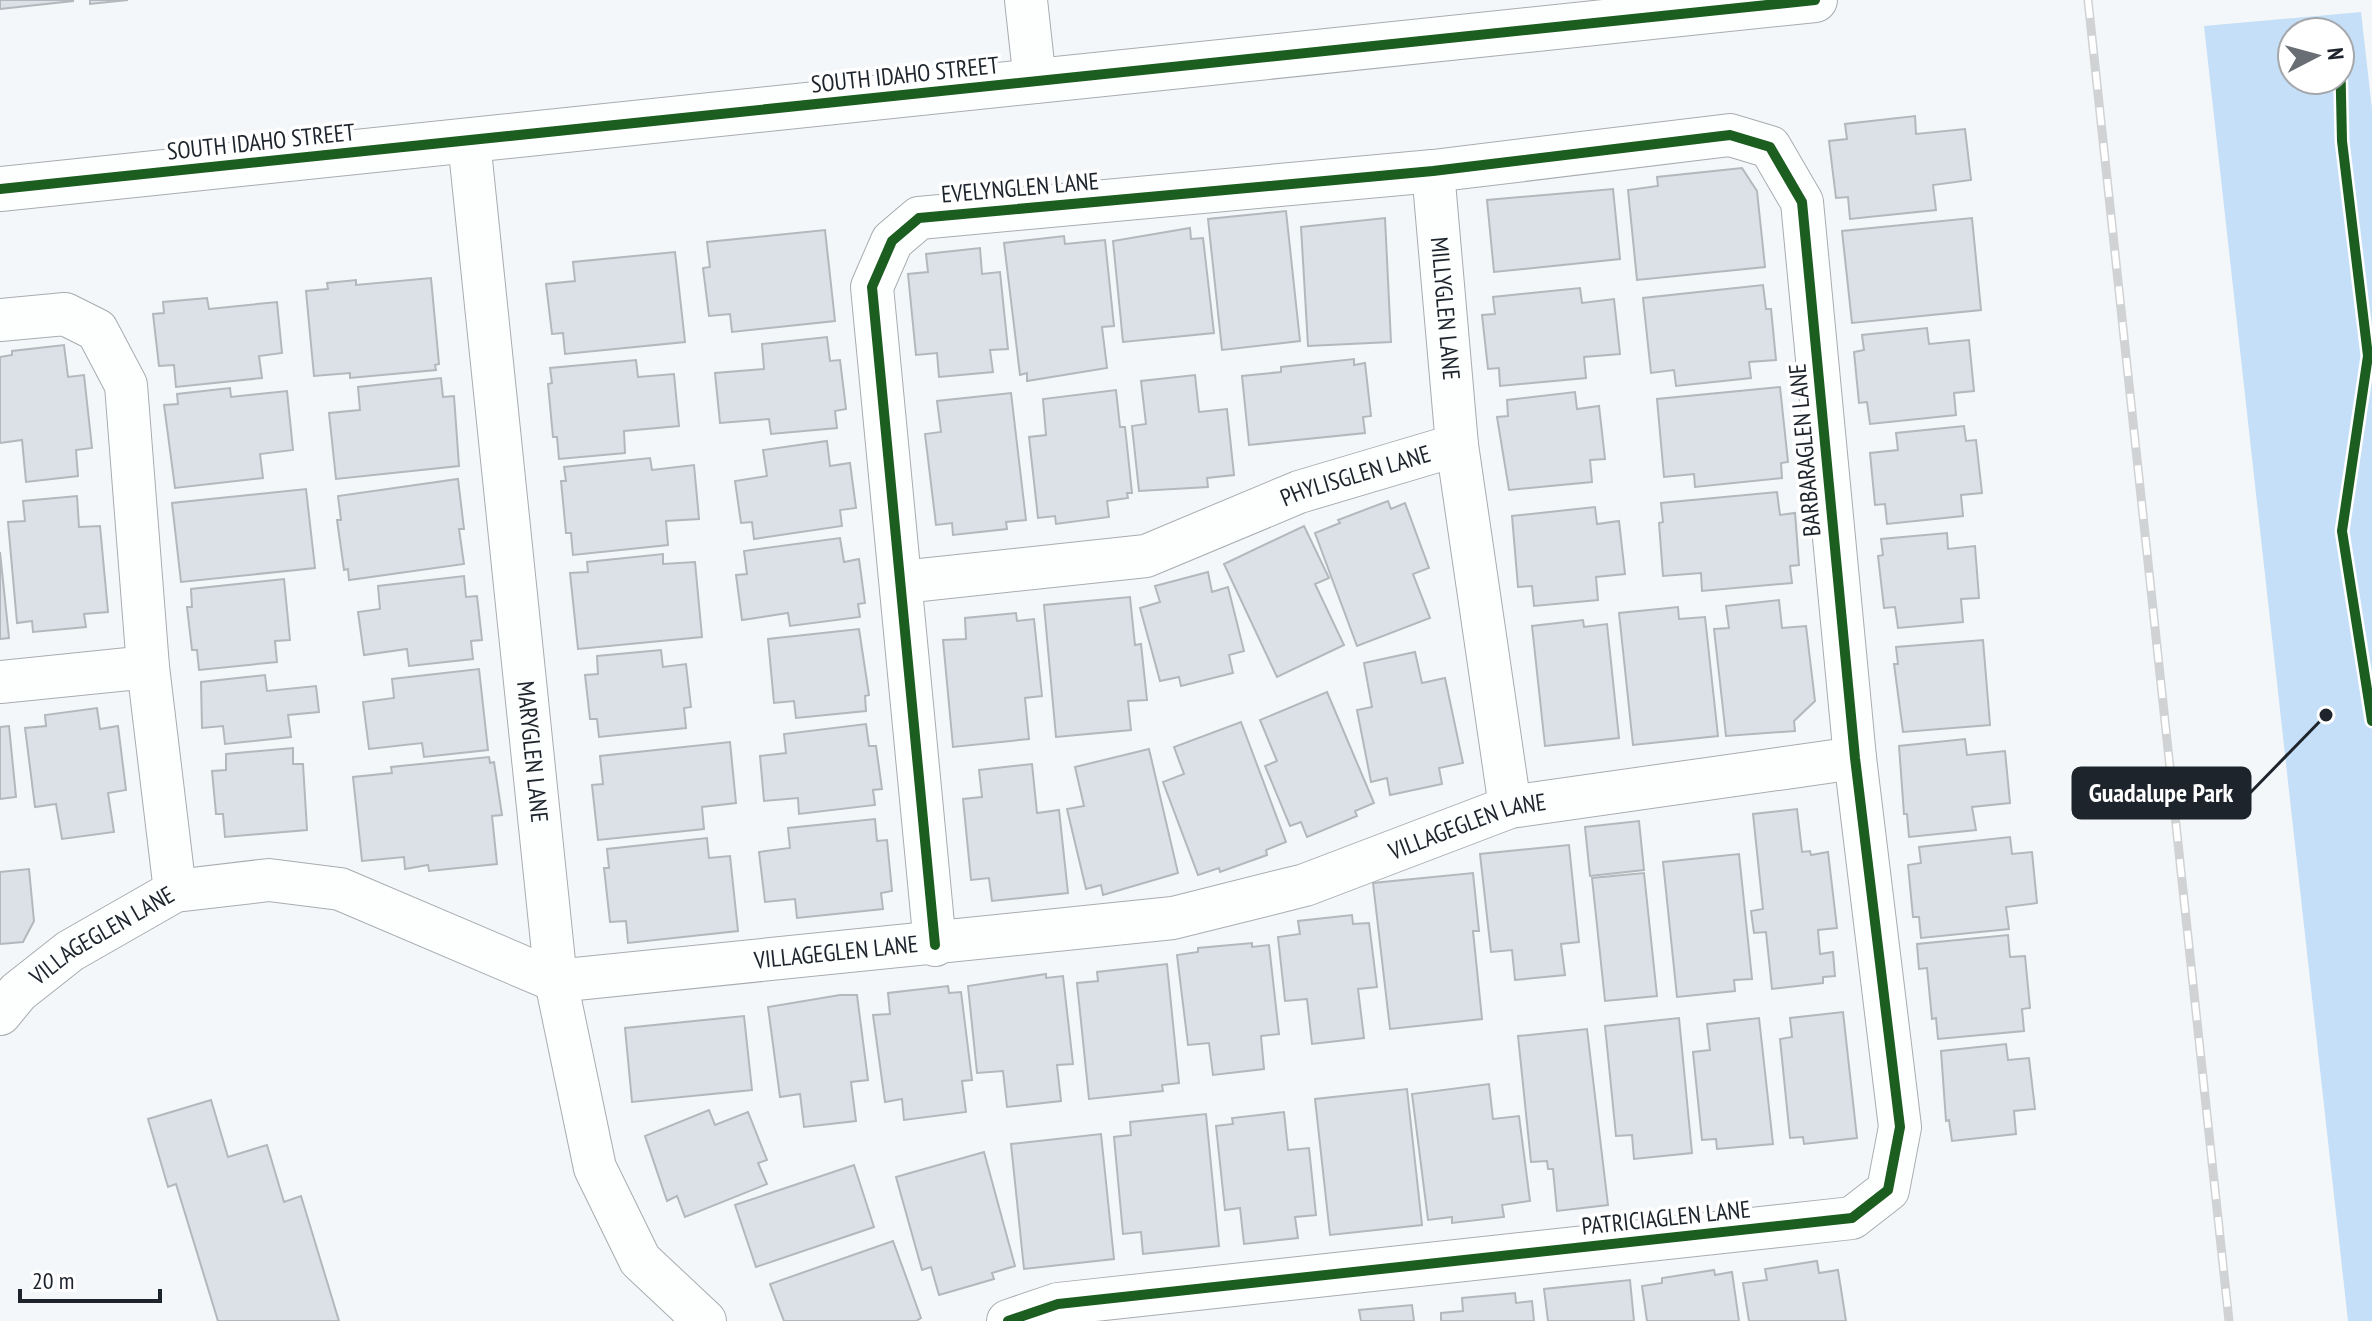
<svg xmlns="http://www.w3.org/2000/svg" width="2372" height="1321" viewBox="0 0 2372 1321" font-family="'PT Sans Narrow',sans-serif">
<rect width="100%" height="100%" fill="#f4f7f9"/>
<path fill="#c4dff7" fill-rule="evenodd" d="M2361,12L2372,109V1321H2348L2204,26ZM2292,32H2340V80H2292Z"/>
<path fill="#dbe1e6" stroke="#b3b8bd" stroke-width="2" d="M0,0H73V1L0,9Z
M90,0H128L90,4Z
M1915,116L1916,134L1965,129L1971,180L1933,185L1936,210L1850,219L1848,197L1836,198L1829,141L1847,139L1845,124Z
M1742,168L1757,191L1765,267L1637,280L1628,190L1658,186L1657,177Z
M1613,189L1620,259L1494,272L1487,200Z
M1286,211L1300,341L1222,350L1208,219Z
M1385,218L1391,342L1308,346L1301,227Z
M1972,218L1981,310L1852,323L1842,231Z
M1190,228L1191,239L1203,238L1214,333L1123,342L1113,241Z
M825,230L835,321L732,332L730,314L709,316L703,268L710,267L707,242Z
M1064,236L1065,244L1105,240L1114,326L1102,327L1107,368L1027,381V373L1020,375L1004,243Z
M980,248L982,274L1000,272L1008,349L990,350L993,372L939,377L937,353L916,355L908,274L928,272L926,254Z
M675,252L685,342L565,354L563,333L552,334L546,284L575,281L573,262Z
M431,278L439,364L435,365L436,370L350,378V373L314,376L306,291L328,289L327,283L356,280V285Z
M1763,285L1766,309H1771L1776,360L1749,362L1751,378L1676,386L1674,370L1651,373L1643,298Z
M1580,288L1582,303L1614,299L1620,354L1584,357L1586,378L1500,386L1499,368L1488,369L1482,315L1495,314L1493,297Z
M207,298L209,309L277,302L282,353L259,356L262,378L176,387L174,365L159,366L153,314L164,313L163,302Z
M1927,328L1929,344L1969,340L1974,391L1954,393L1956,415L1870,424L1867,402L1859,403L1854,352L1864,350L1862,335Z
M827,337L830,361L840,360L846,409L835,411L837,428L771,434L769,419L720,423L715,373L764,369L762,344Z
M64,345L68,377L84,375L92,448L76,450L78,476L26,482L22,440L0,443V357L12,355V351Z
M1354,359V365L1365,363L1371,416L1363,417L1365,433L1249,445L1242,376L1281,372V367Z
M636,360L638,377L674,374L679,426L624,431L625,453L559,459L557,437H553L548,384L552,383L550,368Z
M1195,375L1199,412L1227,409L1234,475L1207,478L1208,487L1139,491L1132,426L1146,424L1141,381Z
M441,378L443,397L454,396L459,466L336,479L329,413L360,410L358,387Z
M1780,387L1788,462L1781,463L1782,478L1695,487L1694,474L1664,477L1657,399Z
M230,388L231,397L287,391L293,450L260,454L263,478L175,488L164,405L178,404L177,394Z
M1116,390L1120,427H1125L1132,493H1127L1128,498L1107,501L1109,517L1056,524L1055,516L1038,518L1029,437L1046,435L1043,399Z
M1575,392L1577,409L1599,406L1605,459L1590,460L1592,482L1509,490L1497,417L1508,416L1507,400Z
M1011,393L1026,520L1006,522L1007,529L953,535L952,523L936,525L925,434L941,432L937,401Z
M1964,426L1966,441L1976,440L1982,493L1961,495L1963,516L1887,524L1885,504L1875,505L1870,453L1898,450L1896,433Z
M827,441L830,466L850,463L856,508L840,510L842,526L754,539L752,522L741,523L735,481L767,476L763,450Z
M650,458L652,470L694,465L699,519L666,521L668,545L573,555L571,533H566L561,481H566L564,467Z
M458,479L464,529H459L464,564L349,580L348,569L344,570L337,520H341L338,496Z
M306,489L315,568L181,582L172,503Z
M1777,492L1780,515L1795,513L1799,565L1790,566L1792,583L1702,591L1701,573L1663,576L1659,523L1663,522L1661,503Z
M77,496L79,527L100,526L108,612L84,614L86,627L33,632L32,621L17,623L8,522L25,521L23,501Z
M1388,501L1391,509L1405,503L1429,568L1413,574L1430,618L1357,646L1315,533L1340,523L1338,520Z
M1595,507L1597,524L1619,521L1625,574L1596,577L1598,600L1534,606L1532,586L1518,587L1512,516Z
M1304,526L1329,578L1315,584L1344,645L1277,677L1224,564Z
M1947,533L1948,549L1975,546L1979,598L1961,599L1963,622L1898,628L1895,607L1884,608L1878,556L1883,555L1881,539Z
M840,538L844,562L859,559L865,603L858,604L860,617L790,626L788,613L742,620L736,575L747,574L744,551Z
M0,552L9,638L0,639Z
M663,554V564L695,562L702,637L578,649L570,573L588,572L587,562Z
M1208,572L1212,592L1228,587L1244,651L1229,655L1233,673L1181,686L1179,677L1160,681L1140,608L1160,602L1155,586Z
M464,576L466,597L477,596L482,640L471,641L473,659L409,666L407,649L364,655L358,612L380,609L378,586Z
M284,579L290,640L275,641L277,662L199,670L197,650H192L187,607H192L191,589Z
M1130,597L1135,645L1141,644L1147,700L1128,701L1131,730L1056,737L1044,605Z
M1779,600L1782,628L1806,626L1815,701L1794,721L1795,731L1726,736L1714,629L1729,628L1726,606Z
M1678,607L1679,619L1705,617L1718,736L1633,745L1619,613Z
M1016,613L1017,621L1034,619L1042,696L1025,698L1029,739L953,747L943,640L966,639L965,618Z
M1583,620L1584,627L1607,624L1619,738L1545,746L1532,626Z
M859,629L869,695L865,696L866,711L796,718L794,701L774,703L768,639Z
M1983,640L1990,725L1903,732L1894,664H1898L1896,647Z
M661,650L663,667L686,664L691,707L684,708L686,728L599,737L597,719H590L585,675L598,674L597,656Z
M1415,652L1422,683L1445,678L1463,763L1439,768L1442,784L1390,795L1387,778L1371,782L1357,710L1372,707L1364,663Z
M479,669L488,750L424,757L422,743L369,749L363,702L394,698L392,679Z
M265,675L267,691L316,686L319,712L288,715L291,737L225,744L223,726L202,728L201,682Z
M1327,692L1374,803L1355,811L1357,816L1307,837L1301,822L1290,826L1265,766L1277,761L1260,720Z
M97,708L100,729L118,726L126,790L108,793L114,832L62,839L56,804L35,807L25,728L46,726L45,715Z
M1241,722L1286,842L1266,850L1267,855L1220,872L1219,868L1198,875L1163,782L1184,774L1174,747Z
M866,724L869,746H876L882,789L873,790L875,805L799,814L798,798L764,801L760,756L786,753L784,734Z
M9,726L16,797L0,799V727Z
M1965,739L1967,755L2005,751L2010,803L1972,807L1976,830L1909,837L1907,814H1904L1899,746Z
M730,742L736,803L702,807L704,829L598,840L592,785L603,784L600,756Z
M293,748V764H303L307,830L225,837L223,814H216L212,771L226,770V754Z
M1149,749L1178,873L1103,895L1101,885L1086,889L1067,809L1084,806L1075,767Z
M489,757L490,763L494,762L502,815L492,816L497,864L429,871L428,865L405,869L404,857L362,861L353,777L392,773L391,767Z
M1032,764L1037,813L1059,810L1068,893L992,901L989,878L971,880L963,799L982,797L979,770Z
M1797,809L1802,852L1810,851L1811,855L1828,852L1837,928L1818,930L1820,954L1833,952L1835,976L1823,977V983L1772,989L1766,932L1754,933L1751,911L1763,909L1753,814Z
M875,819L877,841L887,840L892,891L881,893L883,909L797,918L795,899L765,902L759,852L790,848L788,828Z
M1639,821L1644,870L1590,876L1585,827Z
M2010,837L2012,854L2032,852L2037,903L2006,907L2009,929L1921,938L1919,917H1913L1908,865L1921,863L1919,847Z
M707,838L709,858L730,856L738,931L628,943L626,921L610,922L604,868H609L607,849Z
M1569,845L1579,942L1561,944L1565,975L1515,980L1512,950L1491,952L1480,854Z
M1739,854L1752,979L1734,980L1735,991L1677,997L1663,862Z
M29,869L34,921L23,942L0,944V872Z
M1473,873L1479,931H1473L1482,1019L1390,1029L1373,883Z
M1644,873L1657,996L1605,1001L1592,878Z
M1352,915L1353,924L1369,923L1377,987L1358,989L1364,1038L1312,1044L1307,999L1285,1001L1278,937L1300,934L1298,921Z
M2008,935L2010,957L2025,956L2030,1008L2022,1009L2024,1031L1938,1039L1936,1018L1932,1019L1927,968L1919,969L1917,944Z
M1252,943V947L1269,945L1279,1034L1261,1036L1264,1069L1213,1075L1209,1043L1188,1045L1177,955L1198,952V948Z
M1167,964L1179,1083L1162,1085L1163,1091L1089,1099L1077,983L1098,981L1097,972Z
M1046,974V978L1063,976L1073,1064L1057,1065L1061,1101L1007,1107L1003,1071L977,1073L968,986Z
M948,986L949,993L961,992L972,1080L962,1081L966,1112L904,1120L902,1099L885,1102L873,1015L890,1014L888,993Z
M840,995H857L868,1080L851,1082L856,1121L804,1127L800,1094L780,1097L768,1007Z
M1843,1012L1857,1138L1804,1144L1803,1137L1790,1138L1780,1039L1792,1037L1790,1018Z
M744,1016L752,1090L632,1102L625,1028Z
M1679,1018L1692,1153L1634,1159L1632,1135L1616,1136L1605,1026Z
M1759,1018L1773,1144L1717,1149L1716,1139L1702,1140L1693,1052L1710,1050L1707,1024Z
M1587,1029L1608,1205L1557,1211L1553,1169H1548L1547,1161L1531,1162L1518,1036Z
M2006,1044L2008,1060L2029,1058L2035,1109L2014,1111L2016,1134L1952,1141L1949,1120L1946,1121L1941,1051Z
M1489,1084L1493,1119L1519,1116L1530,1201L1502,1205L1504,1217L1452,1223V1217L1428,1220L1412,1094Z
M1407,1089L1422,1225L1330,1235L1315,1099Z
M211,1100L228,1157L267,1145L284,1202L301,1196L339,1321H218L176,1184L168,1187L148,1119Z
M709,1110L715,1125L748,1112L767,1160L758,1163L767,1184L685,1217L677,1196L667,1201L645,1136Z
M1284,1112L1288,1150L1309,1148L1316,1215L1295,1217L1298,1238L1244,1244L1240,1208L1225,1210L1216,1126L1233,1124L1232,1118Z
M1206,1114L1219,1246L1143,1254L1141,1232L1123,1234L1114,1137L1131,1135L1130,1122Z
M1101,1134L1114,1259L1024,1269L1011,1144Z
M984,1152L1015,1266L992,1273L994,1279L939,1295L931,1267L922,1270L896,1177Z
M854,1165L874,1227L756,1267L735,1205Z
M893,1241L921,1318L916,1321H784L770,1284Z
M1817,1261L1819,1273L1838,1270L1846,1321H1749L1743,1283L1767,1280L1765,1269Z
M1714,1270L1715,1275L1732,1272L1739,1321H1647L1642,1286L1662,1283V1278Z
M1630,1280L1634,1321H1548L1544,1289Z
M1515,1293L1516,1303L1532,1301L1534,1321H1441V1313L1463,1311L1462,1298Z
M1412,1305L1414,1321H1361L1359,1310Z"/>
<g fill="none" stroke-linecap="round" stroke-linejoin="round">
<defs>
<g id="street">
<path d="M1026,0L1035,82"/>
<path id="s1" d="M469,141L556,981L595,1168L640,1260L705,1321"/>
<path id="s2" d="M1433,171L1457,445"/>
<path d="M0,320L65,314L97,330L126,385L148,667L175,891"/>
<path id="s3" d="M902,582L1146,556L1299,492L1457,445L1510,807"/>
<path d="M0,682L148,667"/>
<path d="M935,945L872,287L892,241L919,218L1433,171L1730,135L1770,147L1802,202L1855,758L1900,1127L1888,1190L1852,1218L1058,1304L1008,1321"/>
<path id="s4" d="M0,1014L18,992L70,951L175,891L269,880L340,889L556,981L1173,918L1305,885L1510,807L1855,758"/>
</g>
<path id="secondary" d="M0,189L1815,0"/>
</defs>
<use href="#street" stroke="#a8acb0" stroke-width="44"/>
<use href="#secondary" stroke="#a8acb0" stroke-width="46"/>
<use href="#street" stroke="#fdfefe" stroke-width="42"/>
<use href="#secondary" stroke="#fdfefe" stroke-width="44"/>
<defs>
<path id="rail" d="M2088,0L2229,1321"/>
</defs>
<use href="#rail" stroke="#d0d2d3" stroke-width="9"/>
<use href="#rail" stroke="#fff" stroke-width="6" stroke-dasharray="18" stroke-linecap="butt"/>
<defs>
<path id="cycleway" d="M2340,50L2342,141L2368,356L2342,531L2372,721
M0,189L1815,0
M935,945L872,287L892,241L919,218L1433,171L1730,135L1770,147L1802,202L1855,758L1900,1127L1888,1190L1852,1218L1058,1304L1008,1321"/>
</defs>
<use href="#cycleway" stroke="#fff" stroke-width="15"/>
<use href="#cycleway" stroke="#1b5e20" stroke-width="10"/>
</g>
<g text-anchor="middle" stroke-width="7" stroke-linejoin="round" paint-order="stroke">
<g font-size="24" fill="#1d242c" stroke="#fff">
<text transform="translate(905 75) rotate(-6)" y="8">SOUTH IDAHO STREET</text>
<text transform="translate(261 142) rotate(-6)" y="8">SOUTH IDAHO STREET</text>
<text transform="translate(1020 188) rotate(-5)" y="8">EVELYNGLEN LANE</text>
<text dy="8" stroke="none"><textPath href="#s2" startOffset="138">MILLYGLEN LANE</textPath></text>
<text transform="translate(1805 450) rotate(-95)" y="8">BARBARAGLEN LANE</text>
<text dy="8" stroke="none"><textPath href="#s3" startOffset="470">PHYLISGLEN LANE</textPath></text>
<text dy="8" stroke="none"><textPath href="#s1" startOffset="614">MARYGLEN LANE</textPath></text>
<text dy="8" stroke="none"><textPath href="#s4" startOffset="1546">VILLAGEGLEN LANE</textPath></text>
<text dy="8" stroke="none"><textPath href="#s4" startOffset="130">VILLAGEGLEN LANE</textPath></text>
<text dy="8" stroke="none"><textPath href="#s4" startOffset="898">VILLAGEGLEN LANE</textPath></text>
<text transform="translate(1666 1218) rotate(-6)" y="8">PATRICIAGLEN LANE</text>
</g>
</g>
<path fill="none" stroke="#1d242c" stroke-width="3" d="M2326 715L2250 793"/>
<circle fill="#1d242c" stroke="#fff" stroke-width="3" cx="2326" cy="715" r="8"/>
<rect fill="#1d242c" stroke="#1d242c" stroke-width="3" x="2073" y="768" width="177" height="50" rx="8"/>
<g font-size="26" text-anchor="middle" font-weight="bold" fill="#fff">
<text x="2161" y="802">Guadalupe Park</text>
</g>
<g transform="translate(2316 56) rotate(84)"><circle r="38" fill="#ffffff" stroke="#a5a7ab" stroke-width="2"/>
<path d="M0-6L14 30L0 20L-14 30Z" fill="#686e74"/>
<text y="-12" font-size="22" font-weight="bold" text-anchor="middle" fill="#1d242c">N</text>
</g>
<path d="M20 1289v12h140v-12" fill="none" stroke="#1d242c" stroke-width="4"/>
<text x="32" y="1289" font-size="24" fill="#1d242c" stroke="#ffffff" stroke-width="6" paint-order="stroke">20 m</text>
</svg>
